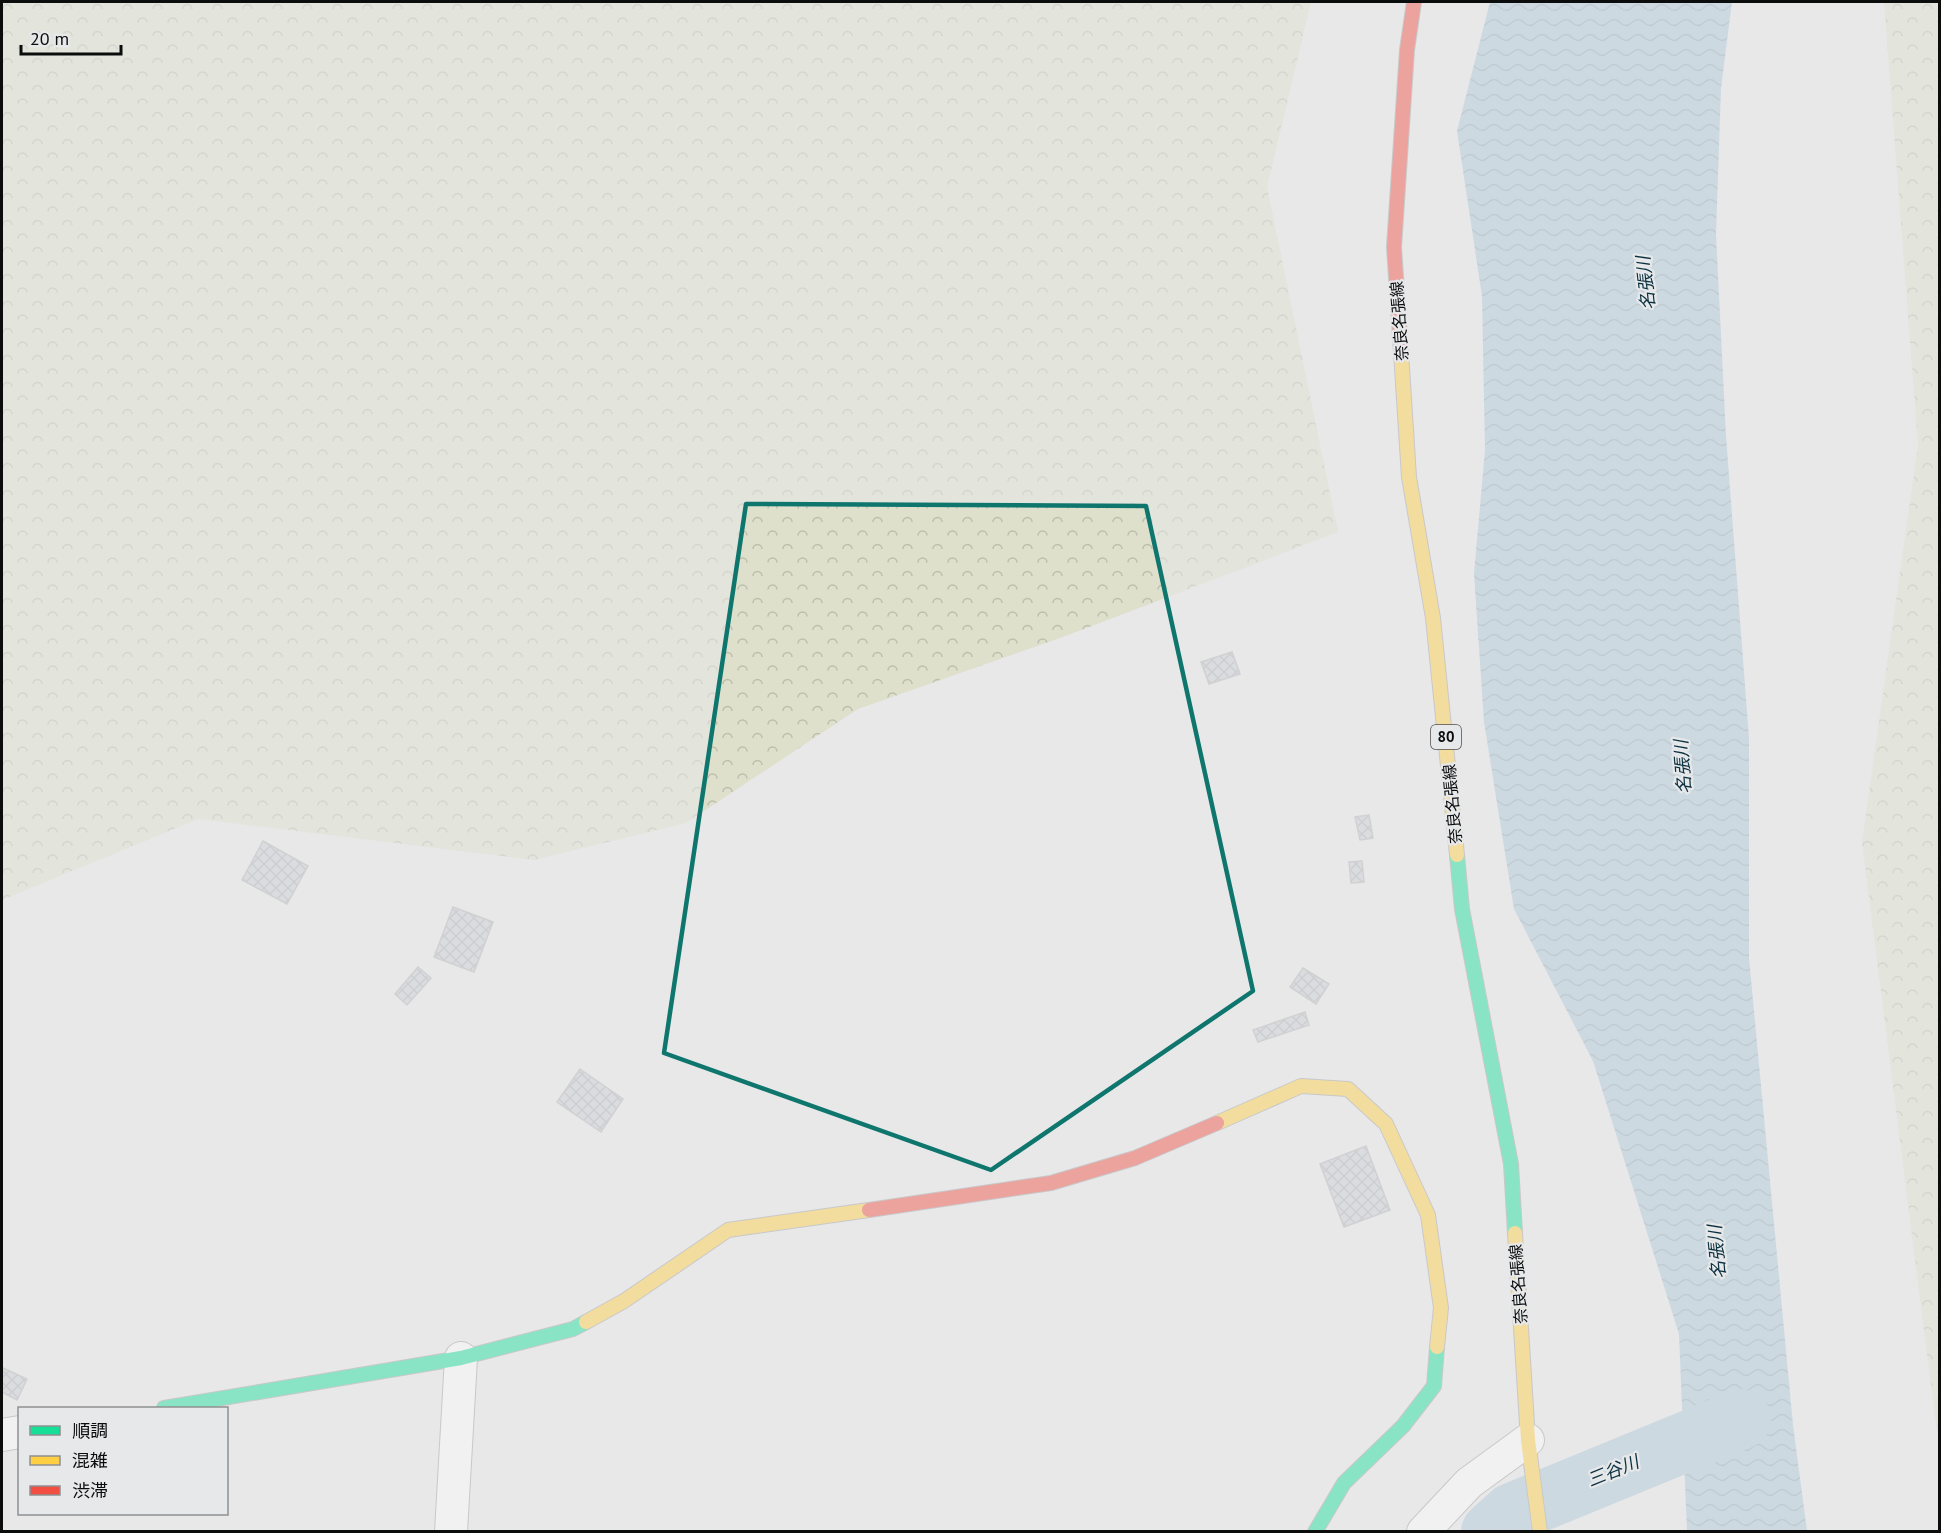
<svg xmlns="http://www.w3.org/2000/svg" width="1941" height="1533" viewBox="0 0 1941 1533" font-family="'PT Sans','Noto Sans JP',sans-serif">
<defs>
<pattern id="forest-crowns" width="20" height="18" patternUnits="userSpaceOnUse" patternTransform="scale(1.5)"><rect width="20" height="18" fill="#dee0cc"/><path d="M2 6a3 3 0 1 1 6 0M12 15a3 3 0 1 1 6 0" fill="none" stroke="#bdbfae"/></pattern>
<pattern id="water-waves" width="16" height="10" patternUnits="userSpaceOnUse" patternTransform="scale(1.5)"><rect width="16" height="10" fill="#acc8d7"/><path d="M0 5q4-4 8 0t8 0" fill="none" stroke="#93abb7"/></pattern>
<pattern id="building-cross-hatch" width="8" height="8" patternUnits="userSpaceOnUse" patternTransform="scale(1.5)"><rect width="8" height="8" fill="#caced5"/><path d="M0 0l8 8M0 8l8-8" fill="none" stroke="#acb0b6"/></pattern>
</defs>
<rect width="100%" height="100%" fill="#e8e8e9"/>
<path fill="url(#forest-crowns)" d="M2,2H1311L1267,187L1338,532L1063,637L858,709L686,823L534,860L198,819L2,900Z
M1884,2H1940L1939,1448L1862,842L1918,445Z"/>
<path fill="url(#water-waves)" d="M1490,2H1732L1721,88L1716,234L1726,436L1749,738V958L1793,1425L1807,1531H1687L1679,1334L1593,1061L1514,909L1484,722L1474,574L1485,450L1482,296L1457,131Z"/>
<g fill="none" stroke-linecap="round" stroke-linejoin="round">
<path stroke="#acc8d7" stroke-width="60" d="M1491,1532L1512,1513L1741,1419"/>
</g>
<path fill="url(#building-cross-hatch)" stroke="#b6b6b6" stroke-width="1.5" d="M1232,652L1240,674L1209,684L1201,662Z
M1369,815L1373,838L1360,840L1355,817Z
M263,841L308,866L287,904L242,880Z
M1362,861L1364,882L1351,883L1349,862Z
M453,907L493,922L474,972L434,957Z
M418,967L431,978L407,1005L395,994Z
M1303,968L1329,984L1316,1004L1290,987Z
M1305,1012L1309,1025L1258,1042L1253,1030Z
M580,1069L623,1099L601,1132L557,1102Z
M1366,1146L1390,1210L1344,1227L1320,1164Z
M3,1368L27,1379L17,1400L2,1392Z"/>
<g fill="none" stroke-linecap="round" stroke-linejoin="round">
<defs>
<path id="street" d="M2,1435L20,1432
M451,1532L461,1358
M1423,1532L1469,1483L1528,1440"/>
<path id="fast" d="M1457,855L1462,909L1511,1164L1515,1233
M164,1408L461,1358L573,1329L586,1322
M1315,1532L1344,1483L1403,1426L1434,1386L1437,1347"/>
<path id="slow" d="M1401,352L1409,477L1433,618L1457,855
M1217,1123L1301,1086L1348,1089L1386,1124L1428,1215L1441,1308L1437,1347
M1515,1233L1528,1440L1540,1532
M586,1322L624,1301L728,1230L869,1210"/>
<path id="jam" d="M1401,352L1394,247L1407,50L1414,2
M869,1210L1051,1183L1135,1158L1217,1123"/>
</defs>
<use href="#street" stroke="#a3a3a4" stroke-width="34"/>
<use href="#fast" stroke="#a3a3a4" stroke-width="16"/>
<use href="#slow" stroke="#a3a3a4" stroke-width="16"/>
<use href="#jam" stroke="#a3a3a4" stroke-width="16"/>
<use href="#street" stroke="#fcfcfc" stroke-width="32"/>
<use href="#fast" stroke="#16e098" stroke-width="14"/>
<use href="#slow" stroke="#ffcf43" stroke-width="14"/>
<use href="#jam" stroke="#f24e42" stroke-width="14"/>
</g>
<path d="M0 0H1941V1533H0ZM746,504L1146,506L1253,991L991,1170L664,1053Z" fill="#e8e8e9" fill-opacity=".55" fill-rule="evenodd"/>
<path fill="none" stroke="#0f766e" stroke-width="4.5" stroke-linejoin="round" d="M746,504L1146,506L1253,991L991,1170L664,1053Z"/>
<g text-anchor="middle" stroke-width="4.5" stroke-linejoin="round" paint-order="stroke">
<rect fill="#e7e8ea" stroke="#4d4e4f" stroke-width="1.5" x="1431" y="725" width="30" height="24" rx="4.5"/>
<g font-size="15" font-weight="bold" fill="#0b0c0c">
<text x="1446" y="742">80</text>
</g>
<g font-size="16" fill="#0b0c0c" stroke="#e7e8ea">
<text transform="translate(1399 321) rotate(-94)" y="6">奈良名張線</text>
<text transform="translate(1452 804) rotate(-95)" y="6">奈良名張線</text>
<text transform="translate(1518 1284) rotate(-94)" y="6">奈良名張線</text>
</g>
<g font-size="18" font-style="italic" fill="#0c3241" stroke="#e7e8ea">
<text transform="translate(1646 283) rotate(-96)" y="6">名張川</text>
<text transform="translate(1683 767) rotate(-94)" y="6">名張川</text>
<text transform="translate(1717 1252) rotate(-95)" y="6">名張川</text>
<text transform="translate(1613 1471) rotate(-22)" y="6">三谷川</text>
</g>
</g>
<rect width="1941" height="1533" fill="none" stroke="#0b0c0c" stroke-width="6"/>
<rect x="18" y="1407" width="210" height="108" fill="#e7e8ea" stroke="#8f9091" stroke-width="1.5"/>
<rect x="30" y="1426" width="30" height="9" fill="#16e098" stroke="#8f9091" stroke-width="1.5"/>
<text x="72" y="1437" font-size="18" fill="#0b0c0c">順調</text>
<rect x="30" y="1456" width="30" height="9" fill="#ffcf43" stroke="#8f9091" stroke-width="1.5"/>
<text x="72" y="1467" font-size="18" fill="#0b0c0c">混雑</text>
<rect x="30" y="1486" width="30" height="9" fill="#f24e42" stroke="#8f9091" stroke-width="1.5"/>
<text x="72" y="1497" font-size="18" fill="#0b0c0c">渋滞</text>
<path d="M21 45v9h100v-9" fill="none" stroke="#0b0c0c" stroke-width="3"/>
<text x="30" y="45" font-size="18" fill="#0b0c0c" stroke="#e7e8ea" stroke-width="4.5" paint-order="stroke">20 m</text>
</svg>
